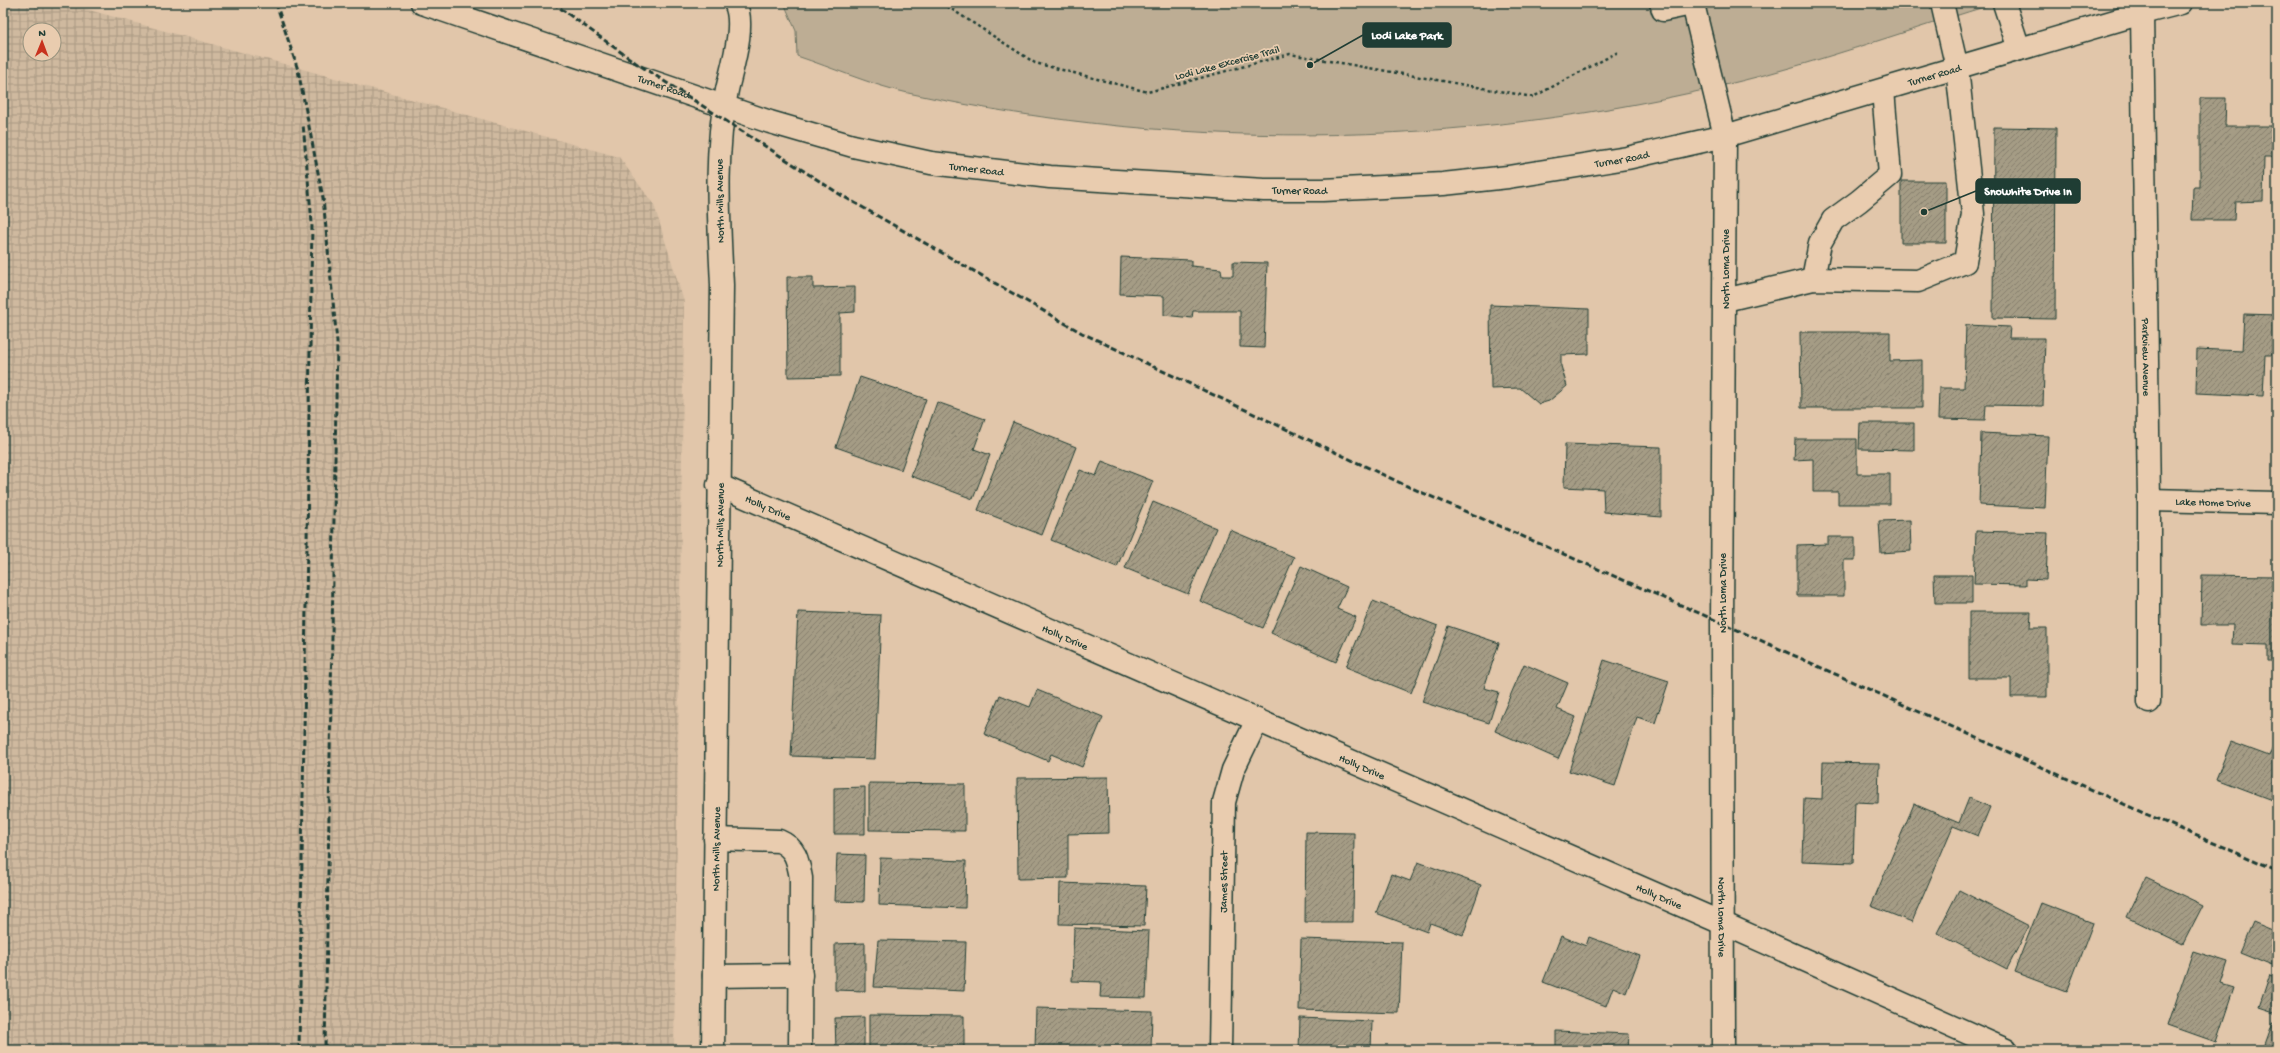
<svg xmlns="http://www.w3.org/2000/svg" width="2280" height="1053" viewBox="0 0 2280 1053" font-family="'Gochi Hand',sans-serif">
<defs>
<pattern id="industrial-grid" width="8" height="8" patternUnits="userSpaceOnUse"><rect width="8" height="8" fill="#cfb99f"/><path d="M0 4h8M4 0v8" fill="none" stroke="#a79882"/></pattern>
<pattern id="building-hatch" width="6" height="6" patternUnits="userSpaceOnUse"><rect width="6" height="6" fill="#a59c85"/><path d="M-1 1l2-2M0 6l6-6M5 7l2-2" fill="none" stroke="#86806e"/></pattern>
</defs>
<rect width="100%" height="100%" fill="#e1c6aa"/>
<filter id="ink" filterUnits="userSpaceOnUse"><feTurbulence type="fractalNoise" baseFrequency=".025" numOctaves="2"/><feDisplacementMap in="SourceGraphic" scale="8" xChannelSelector="R" yChannelSelector="G"/><feConvolveMatrix kernelMatrix="1 2 1 2 8 2 1 2 1" color-interpolation-filters="sRGB"/></filter>
<g filter="url(#ink)">
<path fill="url(#industrial-grid)" fill-rule="evenodd" d="M3,3H64L619,157L654,205L684,302L674,1050H3ZM30,30H54V54H30Z"/>
<path fill="#bdad94" stroke="#6e7564" d="M784,3H1997C1921,26 1845,53 1768,74C1489,149 1190,154 908,93C871,85 833,68 797,56L796,31Z"/>
<path fill="url(#building-hatch)" stroke="#1f3d34" d="M2200,98H2226L2225,126H2277V157H2264L2263,201L2235,202L2234,220H2192L2193,187H2200Z
M1994,127L2056,128L2055,319L1993,318Z
M1901,181H1946V243H1901Z
M1121,257L1191,260V266L1221,269L1222,276H1233V262L1267,263L1264,348L1240,347V311H1193L1192,318L1164,315V296L1120,294Z
M787,277H813V288L855,287V312L840,313V376L788,377Z
M1490,305L1589,309V354L1561,355V366L1567,386L1549,401L1539,404L1520,388L1491,389Z
M2244,314L2277,315V355H2265L2263,396L2196,393L2197,349L2242,351Z
M1966,325L2010,327L2009,338H2045L2043,406L1986,405L1985,420L1938,419L1939,388H1964Z
M1800,332H1890V361L1922,360V408H1801Z
M860,377L926,399L901,470L836,447Z
M937,402L985,419L974,449L990,455L973,499L911,476Z
M1013,422L1076,447L1042,535L978,510Z
M1860,423H1914V450L1859,449Z
M1981,433L2048,436L2045,508L1979,505Z
M1795,439H1857V474H1890V504H1838V492H1813V459L1794,460Z
M1565,444L1661,447V517L1604,512L1603,489L1564,487Z
M1102,461L1153,481L1117,567L1051,540L1080,470L1096,476Z
M1153,502L1216,528L1188,594L1125,568Z
M1910,520L1911,551L1881,553L1879,521Z
M1230,530L1294,557L1263,628L1200,601Z
M1976,531L2048,533L2046,580L2026,579V585L1974,584Z
M1828,537H1855V560H1844V596H1797V545L1828,544Z
M1301,566L1347,587L1337,609L1356,617L1336,662L1271,633Z
M1934,575H1972V603H1935Z
M2202,575L2277,576V661H2268V645L2232,644L2233,625H2201Z
M1373,601L1438,626L1411,693L1346,667Z
M798,612L881,615L875,759L791,756Z
M1969,612H2031L2030,628H2047V697H2011V678H1969Z
M1448,626L1499,643L1484,688L1499,692L1489,723L1422,702Z
M1604,660L1669,681L1655,723L1637,717L1615,786L1569,771Z
M1524,664L1568,683L1557,709L1576,717L1558,759L1495,731Z
M1037,690L1103,717L1082,767L1051,754L1048,761L984,734L1000,695L1030,707Z
M2275,741L2277,742V802L2216,779L2231,742L2269,756Z
M1823,762L1879,763L1878,803L1855,802L1853,863L1802,861L1804,798L1822,799Z
M1108,777L1109,833L1068,834V878L1018,879L1017,778Z
M869,783L965,784V831L869,830Z
M865,787V834H834V788Z
M1969,798L1990,807L1978,836L1953,826L1912,922L1871,906L1914,804L1959,823Z
M1306,832L1354,833L1353,922H1305Z
M837,854L865,855L864,902L835,901Z
M880,858L966,861L965,908L879,905Z
M1418,862L1481,885L1463,935L1430,923L1427,932L1376,913L1391,874L1410,881Z
M2146,878L2203,905L2183,944L2127,917Z
M1060,883L1146,886L1144,926L1059,924Z
M1959,890L2029,926L2007,969L1937,933Z
M2041,903L2093,923L2067,992L2014,972Z
M2253,922L2277,932V953L2272,965L2240,952Z
M1074,928L1149,931L1146,998L1100,997L1101,982L1072,981Z
M1561,936L1586,946L1589,937L1640,956L1626,993L1613,987L1606,1006L1543,982Z
M1301,939L1402,942L1399,1013L1299,1010Z
M878,940L966,942L964,991L874,987Z
M865,943V991L835,990V944Z
M2193,951L2228,962L2221,984L2234,988L2216,1042L2168,1025Z
M2270,975L2277,978V1014L2259,1008Z
M1036,1008L1152,1011L1151,1050H1035Z
M869,1015L964,1016V1050H869Z
M864,1017V1050H836L835,1018Z
M1300,1018L1372,1021L1371,1050H1299Z
M2273,1022L2277,1023V1050H2263Z
M1556,1031L1629,1034L1628,1050H1556Z"/>
<g fill="none" stroke-linecap="round" stroke-linejoin="round">
<defs>
<g id="minor">
<path d="M1661,3L1663,10L1696,3"/>
<path d="M2004,3L2019,49"/>
<path id="s1" d="M1693,4L1725,136L1722,623L1723,1050"/>
<path id="s2" d="M2142,13L2149,500V702"/>
<path d="M1813,279L1820,243L1833,220L1859,201L1890,175L1883,90"/>
<path d="M1725,300L1813,279L1918,281L1965,262L1973,214L1957,68L1942,3"/>
<path id="s3" d="M718,485L1722,923L2006,1050"/>
<path id="s4" d="M2149,500L2277,503"/>
<path d="M715,839L779,841C796,848 798,861 801,878L800,1050"/>
<path d="M714,976L801,975"/>
<path id="s5" d="M713,1050L722,285C719,219 714,155 727,90C732,67 746,24 735,3"/>
<path id="s6" d="M1220,1050L1224,802L1233,770L1257,720"/>
</g>
<g id="major">
<path id="s7" d="M422,3L770,122L853,146L931,163L1050,177L1264,190H1323L1443,184L1508,177L1627,158L1725,136L2142,13L2181,3"/>
</g>
</defs>
<use href="#minor" stroke="#1f3d34" stroke-width="25"/>
<use href="#major" stroke="#1f3d34" stroke-width="25"/>
<path stroke="#1f3d34" stroke-width="2.5" stroke-dasharray="3 3" stroke-linecap="butt" d="M942,3L1035,63L1148,92L1290,54L1533,97L1620,51"/>
<use href="#minor" stroke="#e9ccaf" stroke-width="22"/>
<use href="#major" stroke="#e9ccaf" stroke-width="22"/>
<path stroke="#1f3d34" stroke-width="3" stroke-dasharray="6 3" stroke-linecap="butt" d="M276,3L298,70L323,198L337,342L325,1050
M553,3L636,63L841,195L1082,333L1407,486L1722,623L2148,815L2277,870
M299,1050L312,223L303,124"/>
</g>
</g>
<g text-anchor="middle" stroke-width="3.5" stroke-linejoin="round" paint-order="stroke">
<g font-size="11" fill="#1f3d34" stroke="#e9ccaf">
<text transform="translate(1227 62) rotate(-15)" y="4">Lodi Lake Excercise Trail</text>
<text dy="4" stroke="none"><textPath href="#s7" startOffset="1552">Turner Road</textPath></text>
<text dy="4" stroke="none"><textPath href="#s7" startOffset="256">Turner Road</textPath></text>
<text dy="4" stroke="none"><textPath href="#s7" startOffset="1228">Turner Road</textPath></text>
<text dy="4" stroke="none"><textPath href="#s7" startOffset="580">Turner Road</textPath></text>
<text dy="4" stroke="none"><textPath href="#s7" startOffset="904">Turner Road</textPath></text>
<text transform="translate(719 201) rotate(-91)" y="4">North Mills Avenue</text>
<text transform="translate(1725 269) rotate(-90)" y="4">North Loma Drive</text>
<text dy="4" stroke="none"><textPath href="#s2" startOffset="344">Parkview Avenue</textPath></text>
<text dy="4" stroke="none"><textPath href="#s4" startOffset="64">Lake Home Drive</textPath></text>
<text dy="4" stroke="none"><textPath href="#s3" startOffset="55">Holly Drive</textPath></text>
<text dy="4" stroke="none"><textPath href="#s5" startOffset="525">North Mills Avenue</textPath></text>
<text transform="translate(1722 593) rotate(-90)" y="4">North Loma Drive</text>
<text dy="4" stroke="none"><textPath href="#s3" startOffset="379">Holly Drive</textPath></text>
<text dy="4" stroke="none"><textPath href="#s3" startOffset="703">Holly Drive</textPath></text>
<text dy="4" stroke="none"><textPath href="#s5" startOffset="201">North Mills Avenue</textPath></text>
<text dy="4" stroke="none"><textPath href="#s6" startOffset="168">James Street</textPath></text>
<text dy="4" stroke="none"><textPath href="#s3" startOffset="1027">Holly Drive</textPath></text>
<text dy="4" stroke="none"><textPath href="#s1" startOffset="917">North Loma Drive</textPath></text>
</g>
</g>
<path fill="none" stroke="#1f3d34" stroke-width="1.5" d="M1310 65L1363 35M1924 212L1976 191"/>
<g fill="#1f3d34" stroke="#e9ccaf" stroke-width="1.5">
<circle cx="1310" cy="65" r="4"/>
<circle cx="1924" cy="212" r="4"/>
</g>
<g fill="#1f3d34" stroke="#1f3d34" stroke-width="1.5">
<rect x="1363" y="23" width="88" height="24" rx="4"/>
<rect x="1976" y="179" width="104" height="24" rx="4"/>
</g>
<g font-size="12" text-anchor="middle" font-weight="bold" fill="#fff">
<text x="1407" y="39">Lodi Lake Park</text>
<text x="2028" y="195">Snowhite Drive In</text>
</g>
<rect width="2280" height="1053" fill="none" stroke="#e9ccaf" stroke-width="16"/>
<rect x="8" y="8" width="2264" height="1037" fill="none" stroke="#1f3d34" stroke-width="1.5" filter="url(#ink)"/>
<g transform="translate(42 42) rotate(1)"><circle r="19" fill="#e9ccaf" stroke="#98937e"/>
<path d="M0-3L7 15L0 10L-7 15Z" fill="#c8321e"/>
<text y="-6" font-size="11" font-weight="bold" text-anchor="middle" fill="#1f3d34">N</text>
</g>
</svg>
